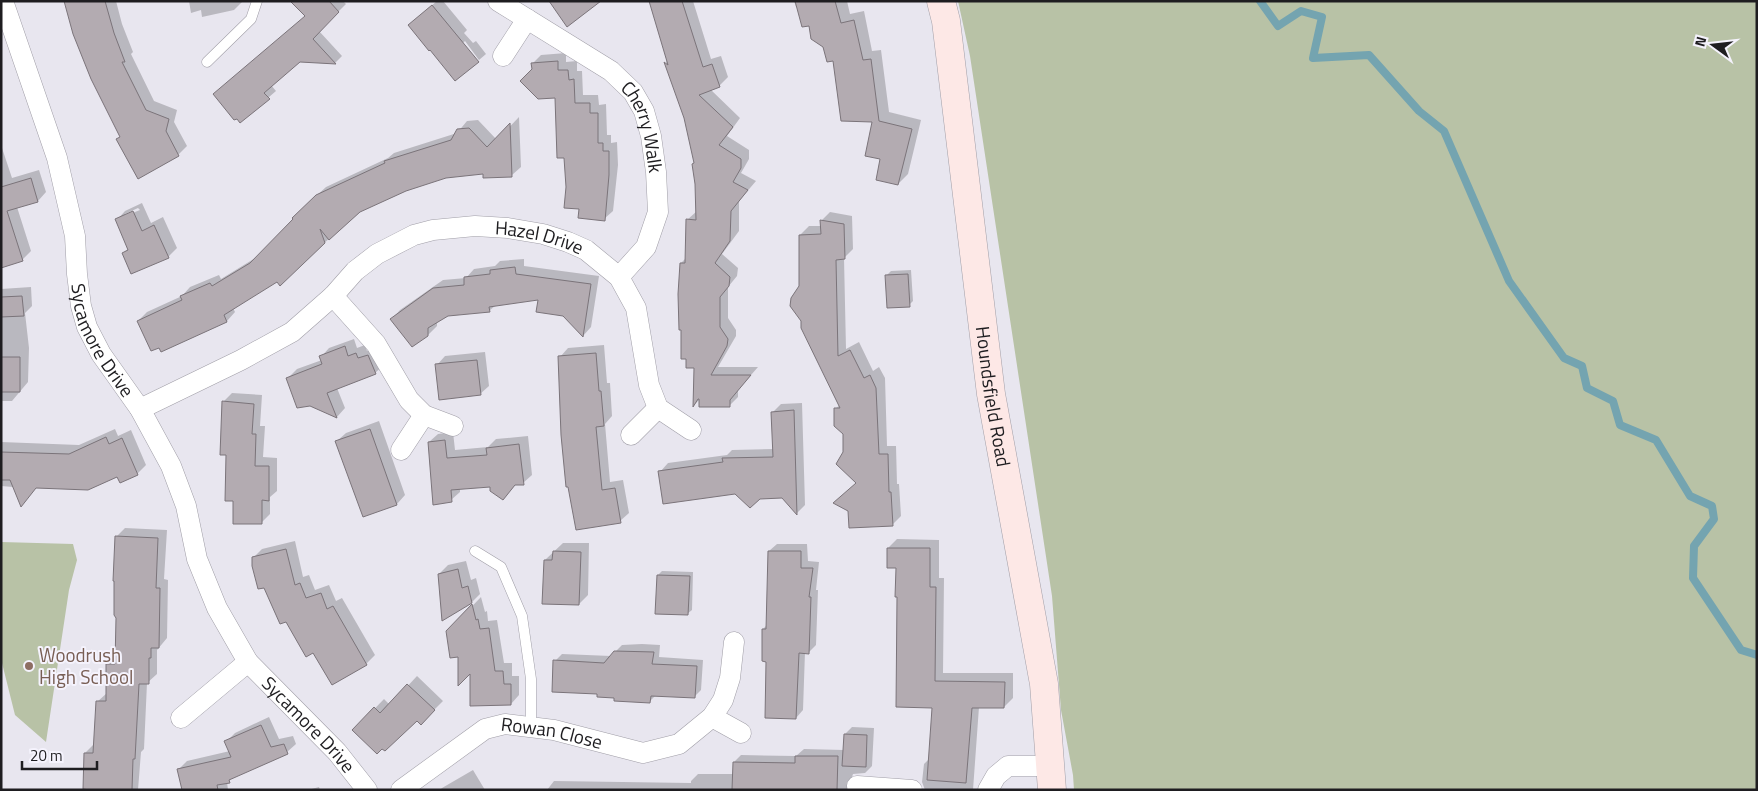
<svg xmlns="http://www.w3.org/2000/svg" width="1758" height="791" viewBox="0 0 1758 791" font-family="'Titillium Web',sans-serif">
<rect width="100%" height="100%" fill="#e8e6ef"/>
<path fill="#b8c2a6" d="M958,1H1757V790H1074L1073,775L1061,710L1052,596L970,56Z
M1,542L73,544L77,560L69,590L46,742L15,715L1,659Z"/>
<path fill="#0003" fill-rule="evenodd" d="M65,1H116L122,24L133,52L131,54L154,101L177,110L174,122L187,146L179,154L139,177Z
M189,1H242V2L234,10L202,17L201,10L191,13Z
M292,1H343L346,4L319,31L342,56L335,63L300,60L271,85L276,91L240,122L306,15Z
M437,1H443L467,30L464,33L473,43L476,41L486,54L479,60L465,41L463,43L417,18Z
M659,1H693L711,59L721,56L728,77L719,86L710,89L740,118L727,136L749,150V159L741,173L756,181L739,201V231L722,254L738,268L737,276L728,287V318L736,330V336L718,367H758L738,390V397L729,406L701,398L695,404V367L681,263L686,258L687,220L697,211L696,184L693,164L695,162L685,118L666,62L674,54Z
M794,1H847L850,14L864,11L872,51L881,50L889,112L921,120L908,174L898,184L881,158L874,121L798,7H796Z
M566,53V62L577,61V71H582L583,95H598L599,105L606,104L607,135H611V143L617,142L618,165L613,211L604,219L580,208L567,187L566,157L556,97L533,69L532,64L541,55Z
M519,117L521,167L512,175L484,172L445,177L406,190L359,211L280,284L277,281L233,308L235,312L227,321H138L147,312L182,296L190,287L219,275L221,279L260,255L295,219L302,209L326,187L388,158L394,153L457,133L467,121L478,120L497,140Z
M1,145L12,178L39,170L46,192L38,201L17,207L31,251L23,259L1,267Z
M142,203L151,223L163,217L177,248L168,257L123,253L129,248L117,220L125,211ZM138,208L140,210L125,216V214Z
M830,212L852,216L853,249L844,258L846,349L859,342L873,371L879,367L885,378L887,446H896L897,484H899L901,516L892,525L857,483L844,452V434L835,409L840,405L800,286V235L809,226H822L821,221Z
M524,259V266L599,276L591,327L583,336L563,315L539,299L496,305L489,311L448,315L437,322V326L428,335L392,319L400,310L443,280L466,278L474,269L495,266L500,261Z
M911,270L913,301L909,305L887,275L891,271Z
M31,287L32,306L25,313L29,348L28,382L12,401H1V289Z
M354,339L357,348L365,345L367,351L377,347L384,365L375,373L337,388L345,408L337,417L310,405L288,378L297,369L322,360L321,357L329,348Z
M604,345L607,383H610L612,416L605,424L610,482L623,480L629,513L620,521L569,486L560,357L568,348Z
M485,352L489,386L480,394L437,365L445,356Z
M232,393L262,395L260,426H265L263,457L277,458V491L270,497V514L261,523L235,500L227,454L223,402Z
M802,403L805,505L797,513L782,497L736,492L660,472L668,463L727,455L732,450L774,449L773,412L781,404Z
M379,421L405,495L397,504L364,515L337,441L346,433Z
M115,429L118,436L131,430L146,465L137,474L120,481L118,475L37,487L21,505L13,487L1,486V442L79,445Z
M453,432L455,450L488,447L496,439L528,436L532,475L523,483L516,484L503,499L491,485L460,488V492L451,500L429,442L438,434Z
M125,528L167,530L164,579L168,580L167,638L157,650V674L147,683L144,749L141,752L138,790H90L85,753L94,744L97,702L107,693L108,665L116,656V537Z
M897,539L939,540V578H944L943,673H1013V698L1004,707H979L973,790H925L922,782L924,764L930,758L934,706L897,567L888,548Z
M295,541L303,577L309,575L315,590L329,585L336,601L342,598L375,655L366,664L253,558L262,549Z
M563,543H589L588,595L579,604L545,560Z
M777,544H807L808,561L819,562L816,590H818L816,645L809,652H805L803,710L796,718L767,660L763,629L767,625L769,551Z
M466,561L471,580L476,578L480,594L472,602L439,574L448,565Z
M662,571L693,572L692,610L687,614L658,575Z
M481,597L485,612L487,611L488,621L497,620L504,663H512V676H519V695L511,704L471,671L459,656L448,631Z
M642,644L660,645L659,657L703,660L701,690L694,697L656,695L650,701L616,697L598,693L555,661L562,654L611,656L622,645Z
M417,676L443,701L421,723L417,719L354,730L384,699L390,705Z
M269,717L279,739L293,736L296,744L287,752L235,776L227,782L228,790H183L178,770L187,761L230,751L226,742L235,733Z
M852,727L874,728L872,766L865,773L853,774L852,777L853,783L862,790H547L554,781L691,783V781L698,774H734V762L741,755L796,756L804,749L844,750L845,734Z
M473,770L485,790H440L442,788Z
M319,787L320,790H308Z"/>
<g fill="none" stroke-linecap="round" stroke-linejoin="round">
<path stroke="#74a4b0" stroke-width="8" d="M1260,1L1278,26L1301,11L1322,17L1313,58L1369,55L1419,111L1444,131L1509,281L1564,358L1582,366L1587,388L1613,401L1620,425L1656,440L1690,496L1712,506L1714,519L1694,546L1693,578L1741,650L1757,655"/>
</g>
<path fill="#b3abb1" stroke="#7b747a" d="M64,1H105L114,33L125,62H122L146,110L169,119L166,131L179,156L138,179L116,139L120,137L91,79L73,34Z
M290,1H329L339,12L313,39L336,64L300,62L264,93L270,99L240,123L237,119L234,120L213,94L305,16Z
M549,1H601L567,27Z
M649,1H682L703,67L712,64L720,87L699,95L733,127L719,145L741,159V168L733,182L748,190L731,211L730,241L715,263L730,277L729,286L720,297V327L728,339L727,346L711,375H751L730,400V407H699V399H698L693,407L694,368H686V359H681V330H679L678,294L680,263H685L686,219L696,220L695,184L692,164L694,163L684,118L664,62L668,65Z
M795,1H835L841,23L854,20L863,60L871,59L879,121L912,129L898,185L876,180L880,159L865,156L872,122L841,121L833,61L827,62L823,47L811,39L809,26L802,27Z
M432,5L479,62L455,81L430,50L429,51L408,25Z
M558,61V70H568L569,80L574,79L575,103H590V113H598V143H603V151H609V175L605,221L578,218L579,209L564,208L566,187L564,158H557L555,98L538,99L520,81L532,69L531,63Z
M510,123L512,177L483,178V174L446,178L406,191L360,212L329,240L320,229L325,243L280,286L277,282L224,315L227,322L161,352L159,348L151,351L137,321L182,300L180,296L210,283L212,286L250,263L293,219L292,218L316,195L385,163L384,161L451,140L457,129L469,128L487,147Z
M31,178L38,202L7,211L23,261L1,268V187Z
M133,211L142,231L154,225L169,258L131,274L122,253L128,250L115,219Z
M820,220L844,224L845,259L836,260L838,356L850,350L864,378L870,375L876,388L879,454H888L889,492H891L893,526L849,528L848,511L833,503L856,483L836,464L843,452V434L834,426V408H840L801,328V321L790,306L791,298L799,286V235L821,234Z
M515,267L516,274L591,284L583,337L563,316L536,312L538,300L489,307L490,312L448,316L428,328V336L412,347L390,319L433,288L464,285V277L490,274V270Z
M908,274L910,307L887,308L885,275Z
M22,296L24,316L1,317V297Z
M345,346L348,356L356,353L358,358L368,355L376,374L327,393L337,418L310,406L297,408L286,378L322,364L319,356Z
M596,353L599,391H601L604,426L596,427L602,490L615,488L621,523L576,530L568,487H566L561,435L558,356Z
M1,357H20V392H1Z
M477,360L481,395L439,400L435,364Z
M222,401L254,404L252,434H256L255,466H269V501L262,500V524H233V501H225L226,455H220Z
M794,410L797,515L782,498L760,499L750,508L735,494L663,504L658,471L723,462L722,458L773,457L771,412Z
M370,429L397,505L363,517L335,441Z
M106,437L109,444L122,438L138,475L120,483L117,477L88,490L36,488L21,507L10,480H1V452L69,454Z
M445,440L447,458L487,455L486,448L519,444L524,485H515L503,500L490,491V487L451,490L452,502L433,505L428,442Z
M115,536L158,538L156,588H160L159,648H151V658H149V684H139L135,759H133L132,790H89L83,789L84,753H93L96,701H106V664H115L116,618L114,615V581H113Z
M887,548H930V587H936L935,681L1005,682L1004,708H972L966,783L927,780L932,708L896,707L897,597H895L896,568H887Z
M286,549L295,585L300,583L306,598L321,593L327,609L333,606L367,665L332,685L313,653L306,657L286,622L280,624L264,588L258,589L252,566V557Z
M553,551L581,552L579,605L542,604L544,560H552Z
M768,551H801V568H813L809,597H811L809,654L799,653L796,719L765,718L766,662L762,661V629H766Z
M458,569L462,588L468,586L472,603L442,621L438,574Z
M657,575L690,576L688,615L655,614Z
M472,604L476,620L478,619L480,629L489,628L495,671H503L504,684H511V705L470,706V674L458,686V657L450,658L446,631Z
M614,651L654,652L652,664L697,666L695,698L651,696L650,703L614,701V698L597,697V694L552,692L553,660L604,663Z
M407,684L435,710L421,725L417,721L385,751L382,749L377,754L352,730L374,707L380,713Z
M261,725L271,747L284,744L288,754L229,780L230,783L217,785L218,790H182L177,769L231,757L224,741Z
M844,734L867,735L866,767L842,766Z
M795,756H838L837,790H732L733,762L795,763Z"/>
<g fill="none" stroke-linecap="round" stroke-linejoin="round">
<defs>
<path id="lane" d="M207,62L251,19L257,1
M475,551L501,567L522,616L531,679V726"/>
<g id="street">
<path id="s1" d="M3,1L57,158L75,236L77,274L81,306L87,327L101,354L140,409L171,466L186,506L197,559L217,608L248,662L337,752L367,790"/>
<path id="s2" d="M498,1L611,71L633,92L644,111L651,136L656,172L658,212L646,247L619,277"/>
<path d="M503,56L527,19"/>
<path d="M333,296L376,344L409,400L424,415L453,426"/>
<path id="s3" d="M140,409L241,360L292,332L333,296L355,271L377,254L414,235L433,230L475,226L508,228L543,234L568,242L586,250L619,277L636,308L649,385L658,408L691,430"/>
<path d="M631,435L658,408"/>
<path d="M401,450L424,415"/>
<path d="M712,717L741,733"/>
<path d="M181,718L248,662"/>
<path d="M857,786L912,790"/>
<path id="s4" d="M401,790L485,729L505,724L554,730L643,753L679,744L712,717L723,700L730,678L734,642"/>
<path d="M988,790L996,776L1008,766H1051"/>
</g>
<g id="secondary">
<path id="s5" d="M941,1L946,21L991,394L1044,684L1052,790"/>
</g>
</defs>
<use href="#lane" stroke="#a09ea7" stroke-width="11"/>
<use href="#street" stroke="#a09ea7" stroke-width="21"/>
<use href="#secondary" stroke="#a09ea7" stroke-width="29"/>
<use href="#lane" stroke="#fff" stroke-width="10"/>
<use href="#street" stroke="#fff" stroke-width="20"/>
<use href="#secondary" stroke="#fde8e6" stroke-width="28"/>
</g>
<circle fill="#8d6e63" stroke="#f5f3fd" stroke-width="2" cx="29" cy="666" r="5"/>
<g text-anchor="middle" stroke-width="4" stroke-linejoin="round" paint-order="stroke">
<g font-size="19" fill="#1e1d20" stroke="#f5f3fd">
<text dy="7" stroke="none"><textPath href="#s2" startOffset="200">Cherry Walk</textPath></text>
<text dy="7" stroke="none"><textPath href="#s3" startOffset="455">Hazel Drive</textPath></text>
<text dy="7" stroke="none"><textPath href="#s1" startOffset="356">Sycamore Drive</textPath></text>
<text dy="7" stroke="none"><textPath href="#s5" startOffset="399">Houndsfield Road</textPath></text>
<text dy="7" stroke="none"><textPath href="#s1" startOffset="800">Sycamore Drive</textPath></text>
<text dy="7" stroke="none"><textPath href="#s4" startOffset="172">Rowan Close</textPath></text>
</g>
<g font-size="19" fill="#785e54" stroke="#f5f3fd" text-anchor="start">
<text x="39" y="662">Woodrush<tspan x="39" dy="22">High School</tspan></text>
</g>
</g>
<rect width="1758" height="791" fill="none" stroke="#1e1d20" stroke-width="5"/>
<g transform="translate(1713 45) rotate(285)" stroke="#f5f3fd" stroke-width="4" paint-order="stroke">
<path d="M0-4L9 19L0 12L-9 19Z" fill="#1e1d20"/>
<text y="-8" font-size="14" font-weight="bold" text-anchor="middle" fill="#1e1d20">N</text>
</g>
<path d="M22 761v8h75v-8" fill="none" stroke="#1e1d20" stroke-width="2.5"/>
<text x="30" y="761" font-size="15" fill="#1e1d20" stroke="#f5f3fd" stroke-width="4" paint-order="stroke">20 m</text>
</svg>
